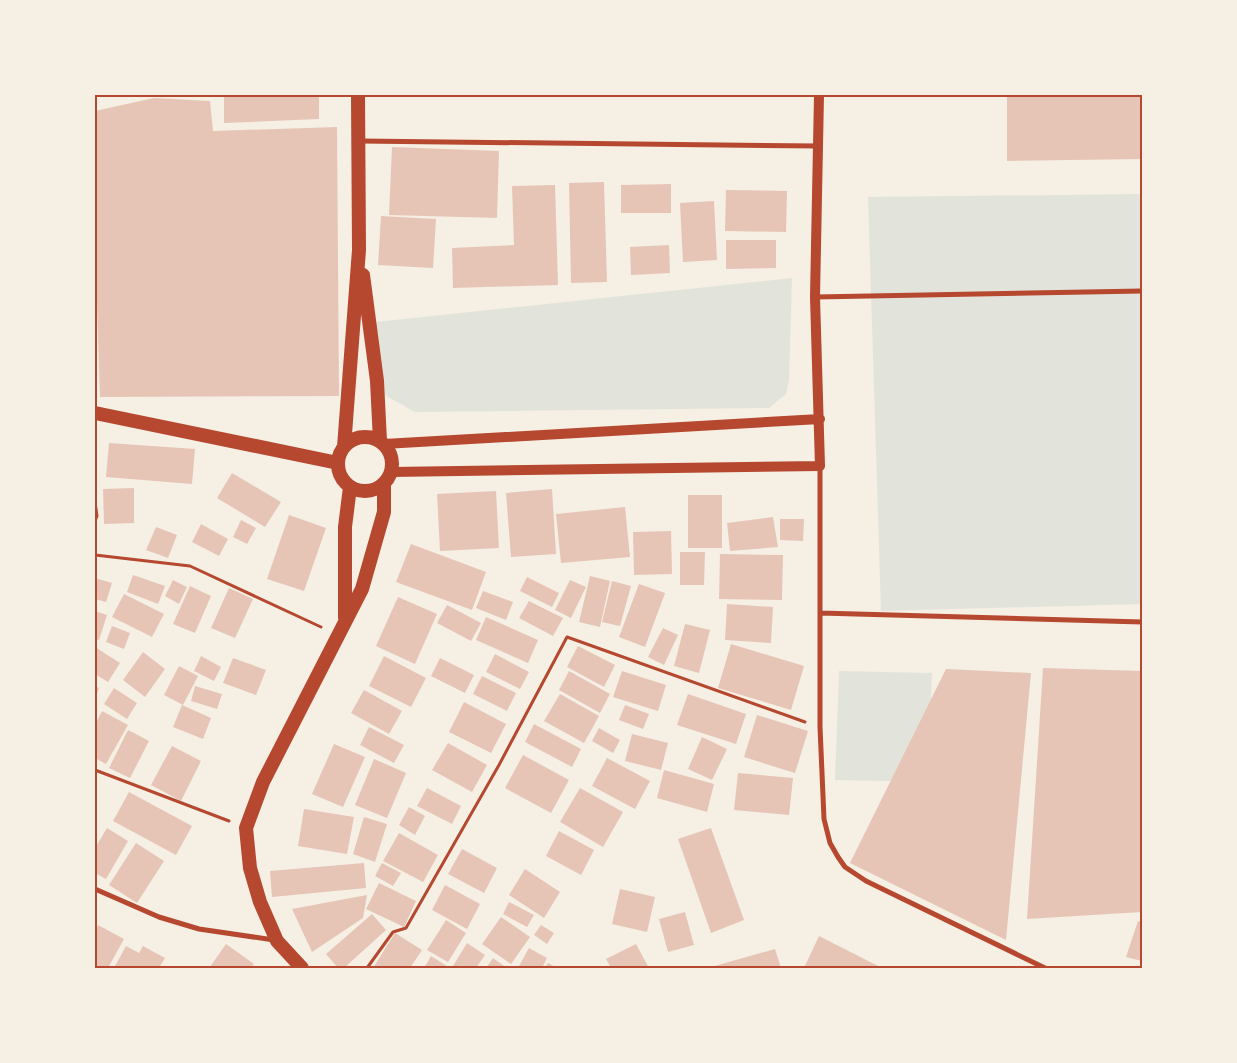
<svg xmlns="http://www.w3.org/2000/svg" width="1237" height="1063" viewBox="0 0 1237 1063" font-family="'PT Serif',serif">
<rect width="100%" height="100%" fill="#f6efe4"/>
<path fill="#e2e4dc" d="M1142,194V604L881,611L868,197Z
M792,278L789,381L786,394L769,408L415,412L383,394L366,323Z
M839,671L932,673L928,782L835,780Z"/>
<path fill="#e6c5b7" d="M224,95H319V119L224,123Z
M1007,95H1142V159L1007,161Z
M154,98L210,101L213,131L337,127L339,396L100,397L95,243V111Z
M392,147L499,151L497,218L389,215Z
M604,182L607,282L571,283L569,183Z
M671,184V213H621V185Z
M555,185L558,285L453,288L452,248L514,245L512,186Z
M726,190L787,191L786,232L725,231Z
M714,201L717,260L683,262L680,203Z
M381,216L436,219L433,268L378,265Z
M726,240H776V268L726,269Z
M669,245L670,273L631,275L630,247Z
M109,443L195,449L192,484L106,477Z
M232,473L281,502L265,527L217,498Z
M134,488V523L104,524L103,489Z
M552,489L556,554L511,557L506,493Z
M496,491L499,548L440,551L437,494Z
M688,495H722V548H688Z
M625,507L630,557L561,563L556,514Z
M289,515L326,528L304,591L267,579Z
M773,517L778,547L730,551L727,523Z
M780,519H804L803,541L780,540Z
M241,520L256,528L247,544L233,537Z
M201,524L228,539L219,556L192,542Z
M156,527L177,535L168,558L146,550Z
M671,531L672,574L634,575L633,532Z
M411,544L486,572L472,610L396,582Z
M680,552H705L704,585H680Z
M720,554L783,555L782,600L719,599Z
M133,575L165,586L158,604L127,592Z
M590,576L610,581L600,627L579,622Z
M527,577L559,593L552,607L520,591Z
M95,578L112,583L106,602L95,599Z
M173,580L187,587L179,604L165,596Z
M570,580L586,587L571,618L555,610Z
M612,581L631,586L620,626L602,622Z
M639,584L665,593L645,647L619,637Z
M190,586L211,596L195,633L173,624Z
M229,588L253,599L235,638L211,628Z
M483,591L513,602L506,620L476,608Z
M124,594L164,614L152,637L112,617Z
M398,597L437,614L415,664L376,646Z
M529,601L563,618L553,636L519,618Z
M727,604L773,607L771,643L725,640Z
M447,605L481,623L471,641L437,623Z
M95,611L107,615L99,640L95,639Z
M486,617L538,640L528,663L476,640Z
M685,624L710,630L699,673L674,666Z
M112,626L130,633L124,649L106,642Z
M663,628L678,635L664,665L648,657Z
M731,644L804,666L791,710L718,688Z
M578,646L615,665L604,687L567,667Z
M95,647L120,663L108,682L95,674Z
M143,652L165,669L145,697L123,680Z
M495,654L529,672L520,689L486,672Z
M201,656L221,667L214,681L194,671Z
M384,656L426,678L411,707L369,686Z
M233,658L266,670L256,695L223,683Z
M440,658L474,675L465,693L431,676Z
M179,666L198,676L183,705L164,695Z
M1043,668L1142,671V912L1027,919Z
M946,669L1031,673L1006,940L850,863Z
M569,671L610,694L600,713L559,690Z
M622,671L666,685L658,711L613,697Z
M482,676L516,693L507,711L473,694Z
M95,686L99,688L95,700Z
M195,686L222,694L217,709L191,701Z
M114,688L137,703L127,719L104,704Z
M364,690L402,711L389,734L351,713Z
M560,694L599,716L584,743L544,721Z
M688,694L746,714L736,744L677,725Z
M464,702L506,724L491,753L449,732Z
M182,705L211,718L203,739L173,727Z
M625,705L649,714L643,729L619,720Z
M102,711L128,725L106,764L95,758V725Z
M757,715L808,731L795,773L744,757Z
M534,724L581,749L572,767L525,742Z
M369,727L404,745L394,763L360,745Z
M599,728L620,740L613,753L592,741Z
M128,730L149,741L130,778L109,768Z
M632,734L668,743L661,770L625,761Z
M702,737L727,749L712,780L688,769Z
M448,743L487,765L472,792L432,770Z
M334,744L365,757L343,807L312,794Z
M172,746L201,761L181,801L151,785Z
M523,755L569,780L551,813L505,788Z
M607,758L650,781L635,809L592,786Z
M374,759L406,773L387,818L355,805Z
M664,770L714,784L707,812L657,798Z
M738,773L793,778L789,815L734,810Z
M427,788L461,806L452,824L417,806Z
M580,788L623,812L603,847L560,822Z
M129,792L192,826L176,855L113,821Z
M409,807L425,816L415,835L399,825Z
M304,809L354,817L347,854L298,846Z
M364,817L387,824L375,862L353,854Z
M107,828L128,841L106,879L95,873V848Z
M711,828L744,920L711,933L678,839Z
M559,831L594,850L581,875L546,856Z
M399,833L438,855L423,882L383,861Z
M136,843L164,861L137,903L109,885Z
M462,849L497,868L484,893L448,874Z
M364,863L366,888L272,897L270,871Z
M382,863L401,873L393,886L375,876Z
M525,869L560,892L544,918L509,895Z
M379,883L416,901L404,927L366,909Z
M445,885L480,904L467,929L432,910Z
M620,889L655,897L647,932L612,924Z
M367,895L363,918L312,952L292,909Z
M509,902L534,915L527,927L503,914Z
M685,912L694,945L668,952L659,919Z
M372,914L386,930L344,968H338L326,954Z
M501,917L530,937L511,964L482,944Z
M446,920L466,933L448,962L427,950Z
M1138,921L1142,923V961L1126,957Z
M98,925L124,939L108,968H95V931Z
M541,925L554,933L547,944L534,935Z
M395,933L422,950L410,968H373Z
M819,936L882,968H804Z
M467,943L485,955L476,968H456L453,966Z
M226,944L254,964L251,968L210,967Z
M636,944L649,968H611L606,959Z
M126,946L139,953L143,946L165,958L159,968H114Z
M529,948L547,958L542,968H518Z
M775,949L781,968H711V967Z
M431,956L450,968H424Z
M493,958L507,968H486Z
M548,963L557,968H545Z"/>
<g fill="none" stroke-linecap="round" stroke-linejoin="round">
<path stroke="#b5482f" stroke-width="3" d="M95,502L97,516L95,521
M95,555L190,566L321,627
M95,770L229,821
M367,968L393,932L406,928L499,765L567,637L805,722"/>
<path stroke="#b5482f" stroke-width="5" d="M360,141L819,146
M815,297L1142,291
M820,466V727L824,819L830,843L838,857L845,867L866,881L1045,968
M820,613L1142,622
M95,889L159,917L199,929L274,940"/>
<path stroke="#b5482f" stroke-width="10" d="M384,444L820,419
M391,472L820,466L815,297L819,95"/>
<path stroke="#b5482f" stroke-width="14" d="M363,275L377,381L380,441
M95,413L338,463
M338 464a27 27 0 1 1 54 0a27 27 0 1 1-54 0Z
M344,447L359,250L358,95
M345,618V527L350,487
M302,968L277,941L260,902L250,868L246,828L263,782L362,589L384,512V483"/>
</g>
<rect width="1237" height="1063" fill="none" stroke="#f6efe4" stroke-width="192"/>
<rect x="96" y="96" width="1045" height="871" fill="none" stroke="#b5482f" stroke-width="2"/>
</svg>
